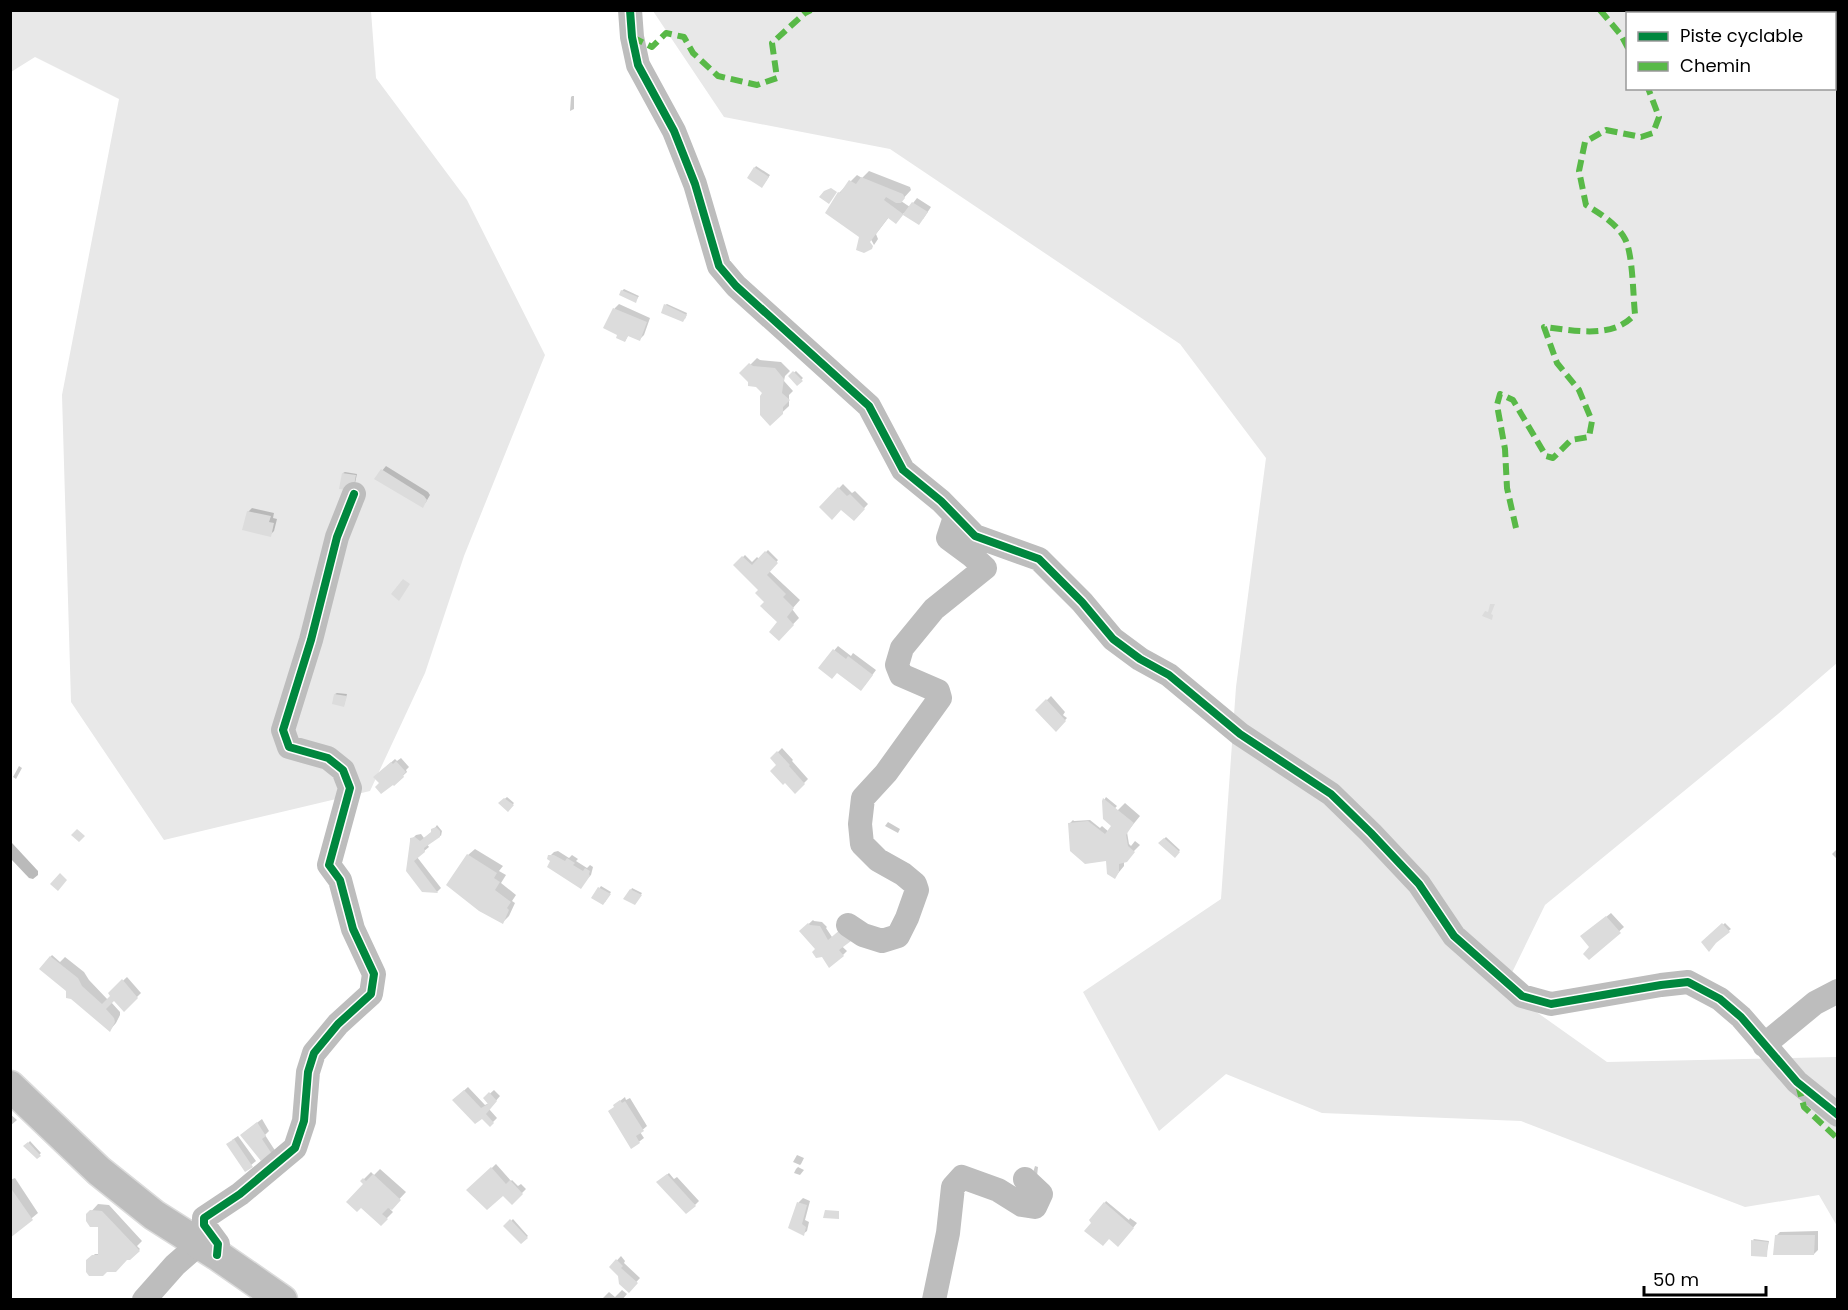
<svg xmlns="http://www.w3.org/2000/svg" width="1848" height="1310" viewBox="0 0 1848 1310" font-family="Poppins,sans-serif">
<rect width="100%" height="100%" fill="#fff"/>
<path fill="#e8e8e8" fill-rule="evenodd" d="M11,11H371L376,78L467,200L545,355L464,556L425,673L370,791L164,840L71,702L62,395L119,99L35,57L11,72Z
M653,11H1837V663L1778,714L1545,905L1504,989L1607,1062L1837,1057V1226L1819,1195L1745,1207L1521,1121L1322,1113L1226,1074L1159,1131L1083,992L1221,899L1236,687L1266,458L1180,344L890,149L724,117ZM1628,14H1834V88H1628Z"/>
<path fill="#bababa" d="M12,843L38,871V875L33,879L29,878L11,859Z"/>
<path fill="#0003" fill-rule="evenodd" d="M572,96H574V109L570,111L571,97Z
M756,166L770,175L764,184L749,177Z
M869,171L910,187L911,190L901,201L910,207L917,198L931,207L923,219L904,213L896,222L889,217L876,234L878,239L874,245L868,234L861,236L839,193L857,175L862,178Z
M624,289L639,296L637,299L622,291Z
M619,304L650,318L644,335L640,339L629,334L625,341L619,334L605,327L615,308Z
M667,304L687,313L685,319L665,305Z
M757,358L760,360L781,362L790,371L785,376L784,381L793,391L789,395V406L772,422L764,393L749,378L742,373Z
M796,371L803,378L797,384L790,376Z
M386,466L428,492L430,495L426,502L422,506L376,478Z
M345,472L357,474L354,488L343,473Z
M843,484L852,493L855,491L868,504L854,519L841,508L821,507Z
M252,508L274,513L273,518L277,519L274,531L270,535L248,512Z
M768,550L778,560L769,571L800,600L792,609L799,618L779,639V622L761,590L735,565L745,555L752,562L757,557L759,559Z
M838,646L851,656L853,653L876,670L865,685L837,671L820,667Z
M337,693L347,694L344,705L335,694Z
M1051,696L1065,712L1063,715L1067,718L1056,730L1037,710Z
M782,748L793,760L792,761L808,779L795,792L778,765L772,758Z
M401,758L409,767L406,770L407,772L394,784L381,783L379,773L395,759L397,761Z
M19,766L22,768L16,779L13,777Z
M507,797L514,803L508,810L500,803Z
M1106,797L1117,806L1106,818L1108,820L1125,803L1140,816L1127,832L1129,844L1131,846L1135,841L1140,845L1124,861V866L1115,877L1109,873L1107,860L1086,862L1071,850L1070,823L1073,820L1074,821L1090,820L1100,828L1102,826L1109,832L1113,826L1104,818L1103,802ZM1082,834L1098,851H1094L1080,836Z
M888,822L900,829L898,833L885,826Z
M437,825L442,831L441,836L439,835L427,844L429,847L417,857L441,888L437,892L407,871L412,839L416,835L421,834L424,838L432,832Z
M1166,837L1180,850L1175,856L1160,843Z
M1838,848V860L1832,854Z
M475,849L503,866L499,871L506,875L501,883L516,895L512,901L515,903L509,916L503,922L468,855Z
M558,851L569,858L572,855L578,859L576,861L587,868L590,865L593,867L591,875L588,878L552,860L550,856L554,852Z
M601,886L611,892L605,902L593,897Z
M632,888L642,893L637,901L631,890Z
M1611,913L1624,927L1595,953L1586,933Z
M813,920L814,921L822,922L827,927L826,928L832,937L847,951L843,955L817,949L801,931Z
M1725,923L1731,929L1716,941L1703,943Z
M52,955L60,962L65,957L84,972L89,980L108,1000L112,996L110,993L127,977L141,993L124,1010L115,999L111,1002L120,1012V1015L116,1023L110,1030L68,991L41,969Z
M468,1087L485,1105L489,1103L485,1098L494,1090L500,1096L489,1109L497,1118L490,1125L458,1096Z
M625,1097L626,1100L630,1098L647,1126L640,1132L644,1138L632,1147L615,1105Z
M10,1114L17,1120L10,1126Z
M262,1119L269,1131L265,1135L276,1152L272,1156L246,1131Z
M238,1136L256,1161L245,1170L232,1140Z
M30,1141L41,1153L37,1157L26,1146Z
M797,1155L804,1158L801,1164L798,1167L804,1170L800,1175L794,1173L796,1169L800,1165L793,1162Z
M496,1164L511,1181L512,1180L518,1186L521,1184L526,1189L512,1203L503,1194L469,1190Z
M1035,1166L1038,1167L1037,1176H1032Z
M380,1169L406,1192L390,1209L393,1212L381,1224L361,1206L365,1184L362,1181L371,1172L374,1175Z
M669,1173L674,1179L677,1177L699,1201L695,1205L658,1182Z
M15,1178L38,1213L10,1236V1180Z
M803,1198L810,1201L805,1220L809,1222L807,1231L803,1234L790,1227L799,1202Z
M1106,1201L1129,1220L1130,1218L1137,1223L1122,1241L1103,1206Z
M98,1204L109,1205L142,1241L137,1246L140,1249L130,1259L87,1261L95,1254H100V1225L88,1215Z
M513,1219L528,1236L521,1242L506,1226Z
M1818,1231V1250L1814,1254L1776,1236L1780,1232Z
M1754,1239L1769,1241L1766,1256L1753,1240Z
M621,1256L625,1261L624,1263L640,1278L628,1291L620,1275L611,1267Z
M622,1290L627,1294L622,1300H601L609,1292L615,1297Z"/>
<path fill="#dcdcdc" d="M754,167L769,177L762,188L747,178Z
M861,177L903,194L905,198L901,203H896L886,197L884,200L903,214L912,202L928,212L919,225L903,215L896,224L888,218L870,242L873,246L872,249L864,253L856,250L859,237L825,213L838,192L840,193L849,180L856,184Z
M831,188L837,192L829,204L819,197L824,191Z
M621,290L638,297L636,303L619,295Z
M664,304L687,315L683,322L661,313Z
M613,308L647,322L640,341L628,336L625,342L616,338L617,335L603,328Z
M749,363L753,366L775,368L784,379L782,393L790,400L783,407V414L770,426L760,415V396L762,393L756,387L748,386V382L739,373Z
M793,371L803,381L797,386L788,376Z
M381,469L424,496L427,500L423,508L374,479Z
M342,473L356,475L353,491L339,489Z
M838,487L847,496L850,494L865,509L854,521L841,510L832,520L819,507Z
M247,511L271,516L269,522L274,523L271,537L242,530Z
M765,551L778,563L767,575L786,594L783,597L794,608L787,617L794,625L779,641L769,632L777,622L760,606L764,602L755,593L758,590L733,565L742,556L752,565Z
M403,579L410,584L399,601L391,594Z
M1490,604H1495L1491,614L1493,615L1492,620L1482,616L1485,611L1488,612Z
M833,649L846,659L848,656L873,675L861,691L837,673L832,679L818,668Z
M334,694L347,696L344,707L332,704Z
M1046,699L1066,721L1056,732L1035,710Z
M777,751L790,765L789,766L805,784L795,794L785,783L783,785L770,771L776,765L770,758Z
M396,761L406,772L403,775L404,777L394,786L393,785L381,794L375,787L379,783L373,777L391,762L393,764Z
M504,798L514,805L508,812L498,803Z
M1103,798L1134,823L1126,835L1128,846L1135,852L1127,862L1119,864V872L1115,879L1107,874L1106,861L1085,864L1070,851L1068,823L1088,821L1105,834L1111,826L1103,819L1102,801Z
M436,827L440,831V837L424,848L425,852L414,861L438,893L422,892L406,871L410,841V838L415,837L420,841L431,832V829Z
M77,829L85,836L79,842L71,835Z
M1164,838L1180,852L1175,858L1158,843Z
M467,854L497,873L494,878L500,882L495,890L511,902L507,908L509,910L503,924L479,911L446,885Z
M548,855H554L565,861L567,858L575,863L573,865L583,871L585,868L590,871L589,874L590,876L581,889L547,867L550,861L547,859Z
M60,873L67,880L58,891L50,884Z
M598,887L611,894L603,905L591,898Z
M630,889L642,895L635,905L623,899Z
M1606,916L1621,933L1589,960L1583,954L1589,947L1580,936Z
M808,923L810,925L820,926L828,940L841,929L851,941L839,950L844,956L829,968L822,957L816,958L812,952L815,949L799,931Z
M1722,923L1730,932L1716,943L1709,952L1701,942Z
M50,956L78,978L82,986L102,1004L110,996L108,993L122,979L138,998L124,1012L114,1001L106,1009L114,1018L115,1022L110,1032L71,999L66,998V991L39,969Z
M464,1090L481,1108L488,1104L483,1098L489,1092L497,1101L486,1114L494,1123L490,1127L482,1119L475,1124L452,1100Z
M620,1100L622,1103L625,1101L644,1131L636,1136L640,1143L631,1149L608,1111L614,1107L613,1105Z
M257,1122L266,1136L262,1139L272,1154L261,1161L240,1135Z
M234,1139L253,1167L245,1172L226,1144Z
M28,1142L41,1156L37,1159L23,1146Z
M491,1167L506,1184L510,1180L523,1194L512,1205L503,1196L487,1210L466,1190Z
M373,1174L401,1200L392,1210L388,1208L382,1214L388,1219L381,1226L361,1208L357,1212L346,1202L363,1184L360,1181L363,1178L366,1181Z
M667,1174L696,1206L686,1214L656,1182Z
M10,1187L33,1220L10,1238Z
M797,1202L807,1205L802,1224L806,1227L804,1236L788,1228Z
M1104,1202L1134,1228L1118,1247L1109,1239L1103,1246L1084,1231L1091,1223L1089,1220Z
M90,1210L102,1211L140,1251L130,1260H127L116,1272H107L103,1276H89L86,1272V1260L92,1255H98V1227H90L86,1221V1214Z
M825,1210L839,1211V1219L823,1218Z
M510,1219L528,1238L521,1244L503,1226Z
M1775,1235H1815L1814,1255H1773Z
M1751,1240L1768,1242L1767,1257L1751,1256Z
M616,1259L623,1266L621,1268L638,1283L629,1293L619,1284L618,1276L609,1267Z"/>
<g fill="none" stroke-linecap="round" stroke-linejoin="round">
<defs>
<path id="major" d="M10,1086L99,1171L154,1215L217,1255L282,1300"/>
</defs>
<use href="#major" stroke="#dbdbdb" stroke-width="33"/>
<path stroke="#bdbdbd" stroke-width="24" d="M630,10L632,37L638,65L674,131L695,184L719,266L736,286L869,406L903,470L941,501L975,536L1039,559L1082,602L1113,639L1140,659L1169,675L1240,734L1331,794L1371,833L1419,884L1454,936L1522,996L1551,1004L1661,985L1688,982L1720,999L1741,1017L1797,1082L1838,1115
M848,925L863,935L882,941L898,936L907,918L917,890L915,884L903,874L878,860L862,844L860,824L863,798L886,773L940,698L938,691L901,675L897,665L902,648L934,609L985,568L971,555L948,538L955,517
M1764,1045L1815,1003L1838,991
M217,1255L218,1244L204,1225V1218L240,1194L295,1148L304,1121L308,1072L314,1053L338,1024L371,994L374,974L353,929L340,880L329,865L350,788L343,770L328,758L289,747L283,730L311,640L337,537L354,494
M144,1300L175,1265L199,1244
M934,1300L948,1233L953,1187L962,1177L998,1190L1022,1205L1035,1207L1041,1194L1025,1179"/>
<use href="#major" stroke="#bdbdbd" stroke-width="30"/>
<path stroke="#58b947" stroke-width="6" stroke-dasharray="12 6" stroke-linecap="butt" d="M1600,10L1621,35L1628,48
M632,37L652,47L666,33L684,37L693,53L718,76L757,85L777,78L772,43L805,13L811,10
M1516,528L1507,488L1505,449L1497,405L1500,394L1513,400L1546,456L1553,458L1571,440L1589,437L1592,421L1579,390L1557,363L1544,327C1573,330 1613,340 1635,314C1633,296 1633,254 1625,239C1617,224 1601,214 1586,205L1579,171L1585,142L1606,130L1641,137L1653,133L1659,117L1648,88
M1798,1085L1804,1107L1838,1139"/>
<defs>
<path id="cycleway" d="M630,10L632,37L638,65L674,131L695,184L719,266L736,286L869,406L903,470L941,501L975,536L1039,559L1082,602L1113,639L1140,659L1169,675L1240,734L1331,794L1371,833L1419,884L1454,936L1522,996L1551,1004L1661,985L1688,982L1720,999L1741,1017L1797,1082L1838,1115
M217,1255L218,1244L204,1225V1218L240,1194L295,1148L304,1121L308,1072L314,1053L338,1024L371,994L374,974L353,929L340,880L329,865L350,788L343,770L328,758L289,747L283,730L311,640L337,537L354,494"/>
</defs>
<use href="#cycleway" stroke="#fff" stroke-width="11"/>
<use href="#cycleway" stroke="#00873e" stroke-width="8"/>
</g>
<rect width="1848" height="1310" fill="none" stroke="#000000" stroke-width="24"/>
<rect x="1626" y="12" width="210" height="78" fill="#ffffff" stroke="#999999" stroke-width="1.5"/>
<rect x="1638" y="32" width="30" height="9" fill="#00873e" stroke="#999999" stroke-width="1.5"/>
<text x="1680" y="42" font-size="18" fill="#000000">Piste cyclable</text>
<rect x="1638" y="62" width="30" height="9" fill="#58b947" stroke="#999999" stroke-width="1.5"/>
<text x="1680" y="72" font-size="18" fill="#000000">Chemin</text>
<path d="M1644 1286v9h122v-9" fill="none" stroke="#000000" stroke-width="3"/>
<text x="1653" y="1286" font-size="18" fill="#000000" stroke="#ffffff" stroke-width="4.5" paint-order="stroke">50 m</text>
</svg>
